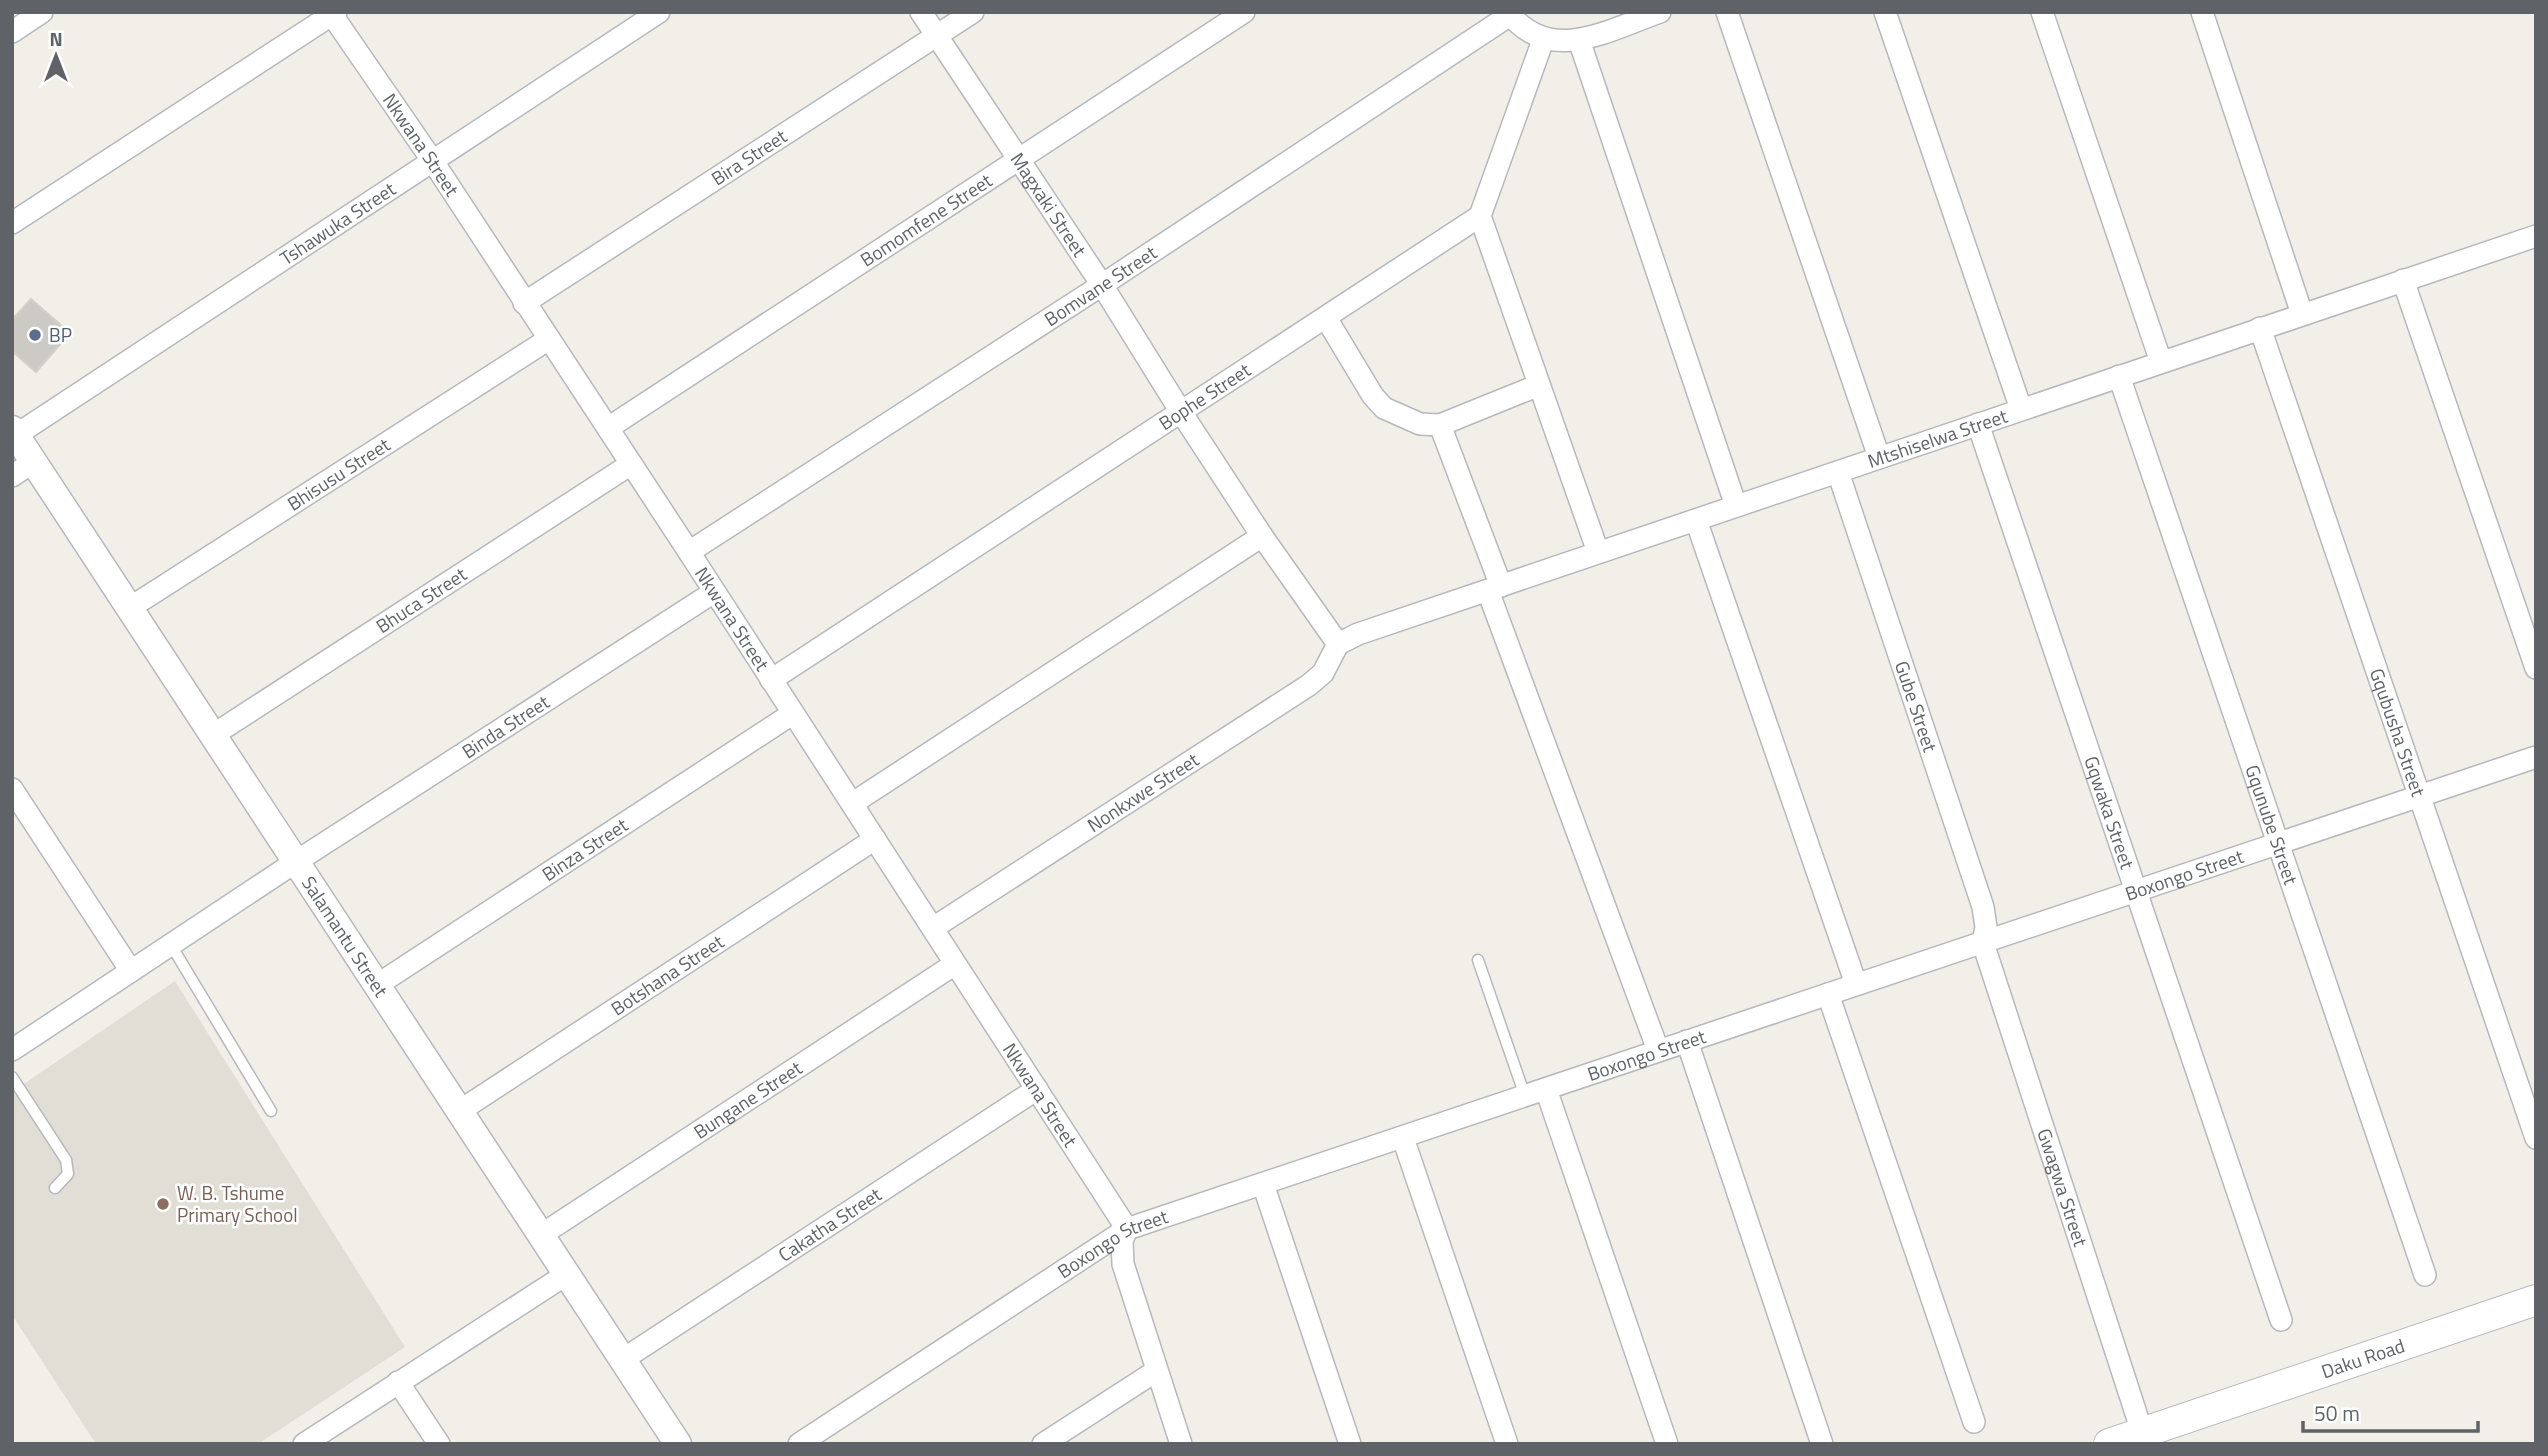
<svg xmlns="http://www.w3.org/2000/svg" width="2548" height="1456" viewBox="0 0 2548 1456" font-family="'Titillium Web',sans-serif">
<rect width="100%" height="100%" fill="#f1efe8"/>
<path fill="#e1ded6" d="M175,981L405,1347L258,1444H96L12,1315V1092Z"/>
<path fill="#cccac5" stroke="#d6d1c6" stroke-width="2" d="M31,299L70,333L36,372L12,351V320Z"/>
<g fill="none" stroke-linecap="round" stroke-linejoin="round">
<defs>
<path id="service" d="M171,945L271,1111
M1478,960L1525,1096
M12,1077L66,1160L68,1174L55,1188"/>
<g id="minor">
<path id="s1" d="M330,12L432,160L689,552L1127,1229L1122,1241L1123,1264L1181,1444"/>
<path id="s2" d="M921,12L1102,285L1181,412L1262,536L1338,644"/>
<path d="M1508,12C1550,66 1608,30 1660,12"/>
<path d="M1727,12L1879,457"/>
<path d="M1885,12L2021,409"/>
<path d="M2042,12L2161,362"/>
<path d="M2202,12L2302,314"/>
<path d="M12,32L42,12"/>
<path d="M1579,40L1736,506"/>
<path d="M1480,216L1598,552"/>
<path d="M12,223L336,12"/>
<path d="M2403,280L2536,668"/>
<path id="s3" d="M524,303L973,12"/>
<path d="M1326,318L1373,396L1384,408L1420,424L1440,425L1539,385"/>
<path id="s4" d="M2260,328L2536,1138"/>
<path id="s5" d="M2119,376L2425,1275"/>
<path id="s6" d="M1978,424L2281,1320"/>
<path d="M1440,425L1501,586"/>
<path id="s7" d="M608,428L1244,12"/>
<path id="s8" d="M16,435L659,12"/>
<path id="s9" d="M1838,472L1983,907L1986,927L1983,943L2146,1444"/>
<path d="M12,476L33,462"/>
<path d="M1696,520L1856,984"/>
<path id="s10" d="M689,552L1102,285L1510,15"/>
<path d="M1488,591L1658,1050"/>
<path id="s11" d="M128,609L549,339"/>
<path id="s12" d="M1338,644L1358,634L2536,236"/>
<path id="s13" d="M771,680L1480,216L1543,40"/>
<path id="s14" d="M213,735L631,464"/>
<path d="M12,789L131,971"/>
<path d="M853,803L1262,536"/>
<path id="s15" d="M933,928L1309,685L1323,673L1338,644"/>
<path id="s16" d="M377,985L792,714"/>
<path d="M1828,994L1974,1422"/>
<path d="M1687,1041L1822,1444"/>
<path id="s17" d="M12,1050L297,861L714,592"/>
<path d="M1546,1089L1667,1444"/>
<path id="s18" d="M458,1112L875,839"/>
<path d="M1403,1138L1507,1444"/>
<path d="M1263,1184L1350,1444"/>
<path id="s19" d="M541,1235L955,964"/>
<path id="s20" d="M622,1360L1037,1089"/>
<path d="M398,1382L439,1444"/>
<path d="M304,1444L567,1274"/>
<path id="s21" d="M799,1444L1127,1229L2536,757"/>
<path d="M1043,1444L1156,1371"/>
</g>
<g id="tertiary">
<path id="s22" d="M12,429L678,1444"/>
</g>
<g id="secondary">
<path id="s23" d="M2109,1444L2536,1300"/>
</g>
</defs>
<use href="#service" stroke="#b5b8bc" stroke-width="13"/>
<use href="#minor" stroke="#b5b8bc" stroke-width="24"/>
<use href="#tertiary" stroke="#b5b8bc" stroke-width="29"/>
<use href="#secondary" stroke="#b6babf" stroke-width="32"/>
<use href="#service" stroke="#fff" stroke-width="10"/>
<use href="#minor" stroke="#fff" stroke-width="21"/>
<use href="#tertiary" stroke="#fff" stroke-width="26"/>
<use href="#secondary" stroke="#fff" stroke-width="30"/>
</g>
<circle fill="#5c6f8a" stroke="#fff" stroke-width="2.5" cx="35" cy="335" r="7"/>
<circle fill="#8d6e63" stroke="#fff" stroke-width="2.5" cx="163" cy="1204" r="7"/>
<g text-anchor="middle" stroke-width="5" stroke-linejoin="round" paint-order="stroke">
<g font-size="19" fill="#5f6368" stroke="#fff">
<text dy="7" stroke="none"><textPath href="#s1" startOffset="161">Nkwana Street</textPath></text>
<text dy="7" stroke="none"><textPath href="#s3" startOffset="268">Bira Street</textPath></text>
<text dy="7" stroke="none"><textPath href="#s2" startOffset="231">Magxaki Street</textPath></text>
<text dy="7" stroke="none"><textPath href="#s7" startOffset="380">Bomomfene Street</textPath></text>
<text dy="7" stroke="none"><textPath href="#s8" startOffset="385">Tshawuka Street</textPath></text>
<text dy="7" stroke="none"><textPath href="#s10" startOffset="490">Bomvane Street</textPath></text>
<text dy="7" stroke="none"><textPath href="#s13" startOffset="518">Bophe Street</textPath></text>
<text dy="7" stroke="none"><textPath href="#s12" startOffset="634">Mtshiselwa Street</textPath></text>
<text dy="7" stroke="none"><textPath href="#s11" startOffset="250">Bhisusu Street</textPath></text>
<text dy="7" stroke="none"><textPath href="#s14" startOffset="248">Bhuca Street</textPath></text>
<text dy="7" stroke="none"><textPath href="#s1" startOffset="728">Nkwana Street</textPath></text>
<text dy="7" stroke="none"><textPath href="#s9" startOffset="247">Gube Street</textPath></text>
<text dy="7" stroke="none"><textPath href="#s17" startOffset="590">Binda Street</textPath></text>
<text dy="7" stroke="none"><textPath href="#s4" startOffset="427">Gqubusha Street</textPath></text>
<text dy="7" stroke="none"><textPath href="#s15" startOffset="250">Nonkxwe Street</textPath></text>
<text dy="7" stroke="none"><textPath href="#s6" startOffset="410">Gqwaka Street</textPath></text>
<text dy="7" stroke="none"><textPath href="#s5" startOffset="474">Gqunube Street</textPath></text>
<text dy="7" stroke="none"><textPath href="#s16" startOffset="248">Binza Street</textPath></text>
<text dy="7" stroke="none"><textPath href="#s21" startOffset="1507">Boxongo Street</textPath></text>
<text dy="7" stroke="none"><textPath href="#s22" startOffset="607">Salamantu Street</textPath></text>
<text dy="7" stroke="none"><textPath href="#s18" startOffset="250">Botshana Street</textPath></text>
<text dy="7" stroke="none"><textPath href="#s21" startOffset="940">Boxongo Street</textPath></text>
<text dy="7" stroke="none"><textPath href="#s1" startOffset="1295">Nkwana Street</textPath></text>
<text dy="7" stroke="none"><textPath href="#s19" startOffset="247">Bungane Street</textPath></text>
<text dy="7" stroke="none"><textPath href="#s9" startOffset="752">Gwagwa Street</textPath></text>
<text dy="7" stroke="none"><textPath href="#s20" startOffset="248">Cakatha Street</textPath></text>
<text dy="7" stroke="none"><textPath href="#s21" startOffset="373">Boxongo Street</textPath></text>
<text dy="7" stroke="none"><textPath href="#s23" startOffset="268">Daku Road</textPath></text>
</g>
<g font-size="19" fill="#4e5e75" stroke="#fff" text-anchor="start">
<text x="49" y="342">BP</text>
</g>
<g font-size="19" fill="#785e54" stroke="#fff" text-anchor="start">
<text x="177" y="1200">W. B. Tshume<tspan x="177" dy="22">Primary School</tspan></text>
</g>
</g>
<rect width="2548" height="1456" fill="none" stroke="#5f6368" stroke-width="28"/>
<g transform="translate(56 56)" stroke="#ffffff" stroke-width="5" paint-order="stroke">
<path d="M0-5L12 26L0 18L-12 26Z" fill="#5f6368"/>
<text y="-10" font-size="19" font-weight="bold" text-anchor="middle" fill="#5f6368">N</text>
</g>
<path d="M2303 1421v10h175v-10" fill="none" stroke="#5f6368" stroke-width="3.5"/>
<text x="2314" y="1421" font-size="21" fill="#5f6368" stroke="#ffffff" stroke-width="5" paint-order="stroke">50 m</text>
</svg>
